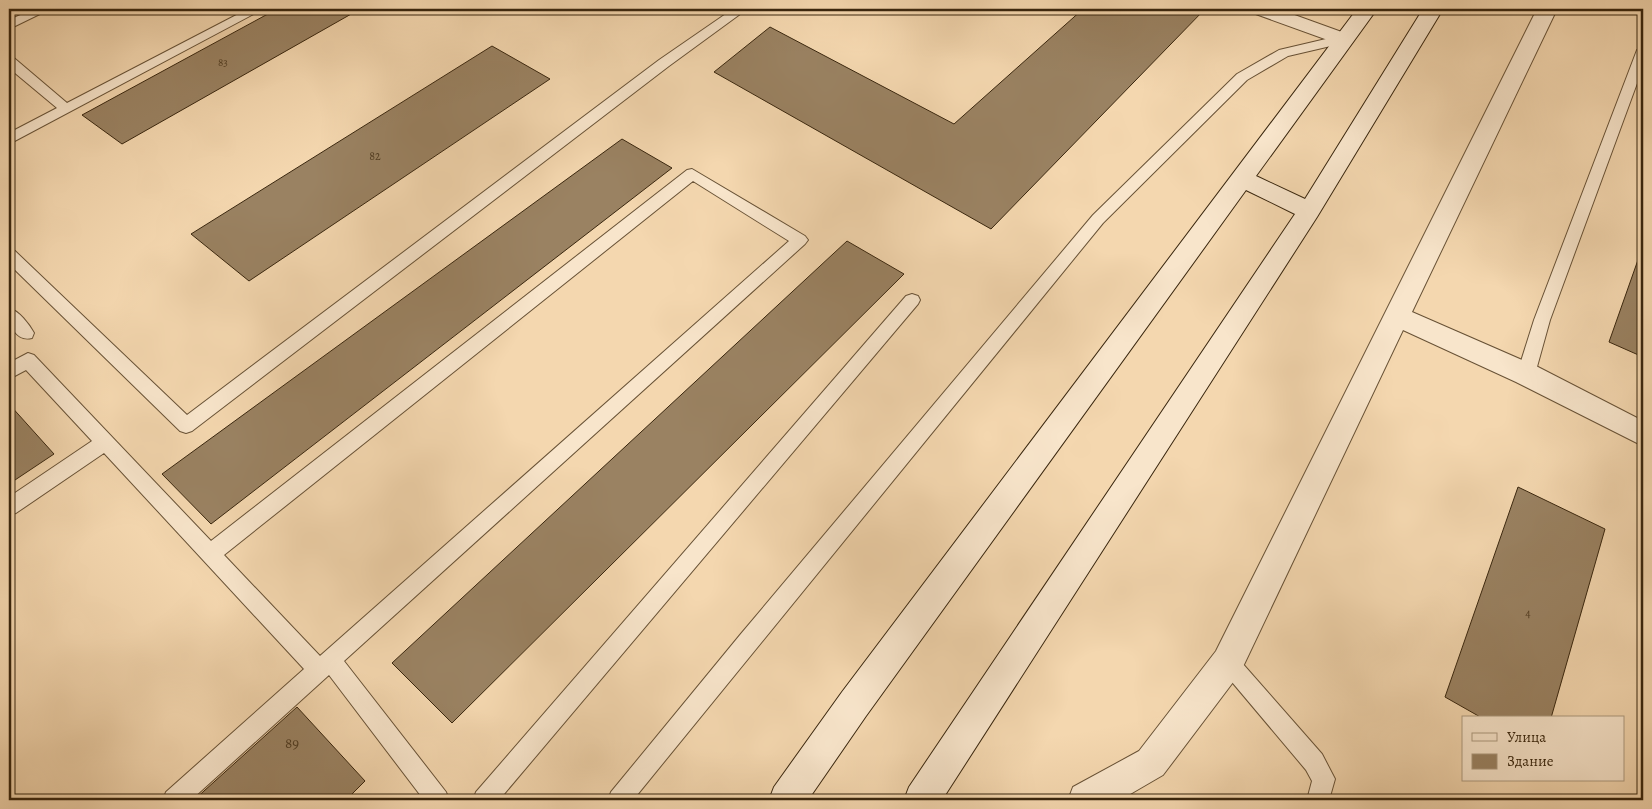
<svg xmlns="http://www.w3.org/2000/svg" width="1652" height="809" viewBox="0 0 1652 809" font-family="Alegreya,serif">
<rect width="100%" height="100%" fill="#f4d7af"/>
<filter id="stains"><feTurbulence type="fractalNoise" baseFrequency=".004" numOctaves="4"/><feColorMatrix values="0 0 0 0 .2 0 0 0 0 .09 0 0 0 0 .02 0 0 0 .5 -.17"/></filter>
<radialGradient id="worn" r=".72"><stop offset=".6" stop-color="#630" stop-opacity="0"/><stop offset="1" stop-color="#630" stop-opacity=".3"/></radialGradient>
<path fill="#9a8262" stroke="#39260e" d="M277,9H360L122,144L82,115Z
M1083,9H1205L991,229L714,72L770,27L954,124Z
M492,46L550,79L249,281L191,234Z
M622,139L672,168L211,524L162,474Z
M847,241L904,274L452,723L392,663Z
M1639,257L1643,258V357L1609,342Z
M9,404L54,454L9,484Z
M1518,487L1605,529L1551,718H1482L1445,697Z
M297,707L365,781L346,800H194Z"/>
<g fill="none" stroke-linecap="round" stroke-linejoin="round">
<defs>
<path id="service" d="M34,9H50L9,29V20Z
M248,9H263L9,144V133L57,108L9,68V57L14,58L67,103Z
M733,9H747L669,66L192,431L186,433L180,431L9,264V249L15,251L187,415L659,60Z
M1343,35L1348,36L1349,39L1348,42L1288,56L1247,80L1103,223L633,800H608L611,792L740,635L1093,215L1237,74L1279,50Z
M1643,46V67L1550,320L1535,374L1532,379L1526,381L1520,379L1517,374L1534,320L1637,50Z
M692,169L805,236L808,240L805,244L344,661L446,792L449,800H424L329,675L191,800H163L166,792L304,669L104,453L16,513L9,515V497L92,441L26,370L9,379V363L28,353L34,355L211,541L687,170ZM693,181L789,241L320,656L224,555Z
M912,294L918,296L920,300L918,304L499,800H473L476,792L906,296Z
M9,308C19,311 29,324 34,333L32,338C20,341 16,333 9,325Z
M1228,652L1235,655L1322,754L1335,779L1329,800H1307L1312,781L1306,770L1221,669L1218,662L1221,655Z"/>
<path id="minor" d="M1250,9H1278L1350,35L1353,39L1350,43L1343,45L1336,43L1253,13Z
M1537,9H1557L1412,312L1536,366L1643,421V446L1516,382L1403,330L1240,673L1163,775L1120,800H1068L1073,787L1139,751L1216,651Z"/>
<path id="secondary" d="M1357,9H1377L1256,176L1305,199L1423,9H1443L1317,217L942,800H904L909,787L1295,214L1246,190L866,716L808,800H769L774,787L842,692Z"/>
</defs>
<use href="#service" stroke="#685236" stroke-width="2"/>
<use href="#minor" stroke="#685236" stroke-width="2"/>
<use href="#secondary" stroke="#39260e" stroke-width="2"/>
<use href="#service" fill="#f8e5cb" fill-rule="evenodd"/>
<use href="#minor" fill="#f8e5cb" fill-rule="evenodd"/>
<use href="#secondary" fill="#f8e5cb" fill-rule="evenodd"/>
</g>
<g text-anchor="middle" stroke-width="4.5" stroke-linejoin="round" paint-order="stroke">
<g font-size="11" fill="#513d23">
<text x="223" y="66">83</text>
</g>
<g font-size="12" fill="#513d23">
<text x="375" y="160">82</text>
<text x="1528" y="617">4</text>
</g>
<g font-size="15" fill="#513d23">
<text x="292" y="748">89</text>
</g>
</g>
<rect width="1652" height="809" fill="none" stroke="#f4d7af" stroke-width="30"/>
<rect x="10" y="10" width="1632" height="789" fill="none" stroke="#39260e" stroke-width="2.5"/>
<rect x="15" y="15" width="1622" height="779" fill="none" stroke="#39260e"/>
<rect x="1462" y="716" width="162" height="65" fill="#f8e5cb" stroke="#ac997f"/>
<rect x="1472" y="733" width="25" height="8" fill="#f8e5cb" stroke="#ac997f"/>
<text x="1507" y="742" font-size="15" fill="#39260e">Улица</text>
<rect x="1472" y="754" width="25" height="15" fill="#9a8262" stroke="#ac997f"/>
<text x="1507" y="766" font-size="15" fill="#39260e">Здание</text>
<rect width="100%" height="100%" filter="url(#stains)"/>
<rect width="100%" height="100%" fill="url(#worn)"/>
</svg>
